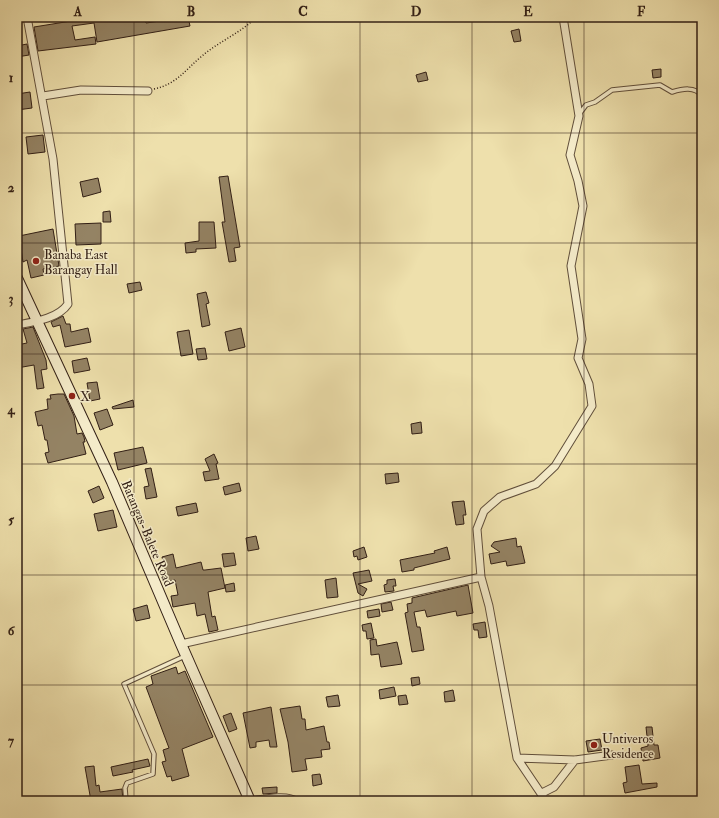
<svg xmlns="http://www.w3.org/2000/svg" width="719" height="818" viewBox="0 0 719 818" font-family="'IM FELL Double Pica',serif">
<rect width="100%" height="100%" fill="#eee0ac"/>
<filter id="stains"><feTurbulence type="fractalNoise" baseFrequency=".005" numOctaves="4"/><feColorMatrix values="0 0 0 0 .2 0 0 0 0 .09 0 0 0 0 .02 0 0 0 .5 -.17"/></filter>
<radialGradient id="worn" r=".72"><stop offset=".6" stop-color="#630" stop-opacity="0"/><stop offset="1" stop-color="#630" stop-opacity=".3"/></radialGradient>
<path fill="#948364" stroke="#321f15" d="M96,17H145L146,23L188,17L190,26L97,42L94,23L72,26L75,40L95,37L96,44L38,51L34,27Z
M519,29L521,41L514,42L511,31Z
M27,44L29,55L17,57V46Z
M661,69V77L653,78L652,70Z
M426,72L428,80L418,82L416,75Z
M30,92L32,108L17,110V94Z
M43,135L45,152L28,154L26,137Z
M228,176L240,247L234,248L236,261L229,262L222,222H225L219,177Z
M98,178L101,192L83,197L80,182Z
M110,211L111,222H103V212Z
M199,222H214L216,248L196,249V252L186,253L185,243L199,241Z
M101,223V244L76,245L75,224Z
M53,229L59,266L43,269L44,275L31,278L27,260L23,262L19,236Z
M140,282L142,290L129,293L127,284Z
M206,292L209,303L206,304L210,325L202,327L197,294Z
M63,316L66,324H70L71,332L88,328L91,342L65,347L60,325L53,327L51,322Z
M33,327L46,360L47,369L41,370L44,388L37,389L34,365L17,368V345L27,343L23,329Z
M241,328L245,347L229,351L225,332Z
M189,330L193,354L181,356L177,332Z
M205,348L207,359L198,360L196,349Z
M87,358L90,370L74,373L72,361Z
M97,382L100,399L90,401L87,383Z
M58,394H64L74,416L77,434L82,433L84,437L85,442H83L86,454L48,463L45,453L49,452L47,440H45L42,425L38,426L35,412L48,409L47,399H51L50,395Z
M133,400L134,407L113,409L112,407Z
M107,409L113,425L100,430L94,413Z
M421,422L422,433L412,434L411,424Z
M143,447L147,463L118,470L114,453Z
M214,454L218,463L216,464L219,479L205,481L203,472L210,471L205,459Z
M151,468L157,497L146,499L144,487L149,486L145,469Z
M398,473L399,482L386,484L385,474Z
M239,483L241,491L225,495L223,487Z
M99,486L104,498L93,503L88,491Z
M464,501L466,515H463L464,524L456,525L452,502Z
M196,503L198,512L178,516L176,507Z
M113,510L117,527L98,531L94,514Z
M256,536L259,549L248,551L246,538Z
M516,538L517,547L521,546L525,563L507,566L506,561L491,564L489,554L500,552L491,546L494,542Z
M364,547L367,557L358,560L357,556L354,557L353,551Z
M447,547L450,559L414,568V570L402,572L400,560L435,553L434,551Z
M234,553L236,565L224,567L222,554Z
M173,554L176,568L201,562L203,570H205L221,568L225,588L208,592L212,617L215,616L218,630L209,632L205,614L197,616L195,603L173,607L171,596L178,595L175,580L164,582L162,571L165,570L162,557Z
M369,570L372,581L358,584L367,589L363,596L358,593L353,573Z
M336,578L338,597L327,598L325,580Z
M395,579L396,586H393L394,591L385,592L384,585L387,584V580Z
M234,583L235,591L226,592L225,585Z
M468,585L473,613L457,616L456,611L427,617L425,610L414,612L417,627H420L424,650L412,652L405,613L408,612L407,604L412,603V598Z
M391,602L393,610L382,612L381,604Z
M147,605L150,618L136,621L133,609Z
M379,609L380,616L368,618L367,611Z
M485,622L487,637L479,638L478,630H474L473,624Z
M371,623L374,638L367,639L366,631H363L362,625Z
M376,639L377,646L397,642L402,664L381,667L379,654L371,655L370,640Z
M176,667L178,674L185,671L213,737L182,749L189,776L172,781L171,776L167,777L162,762L166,761L163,750L169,748L146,687L153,684L151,676Z
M419,677L420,684L412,686L411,678Z
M394,687L396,696L380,699L379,690Z
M453,690L455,701L445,702L444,692Z
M338,695L340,706L328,707L326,697Z
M406,695L408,704L399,705L398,696Z
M300,706L302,719H305L306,730L324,726L327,742H329L330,749L321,750L322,757L305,759L307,770L292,772L288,742L280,709Z
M271,707L277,747H270L269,740L256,742V747L250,748L243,713Z
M231,713L237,729L229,732L223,716Z
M646,727H652L654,745H658L660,758L643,761L641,748L648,746Z
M600,739L602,750L588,752L586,741Z
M148,759L150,766L132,770L133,772L113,776L111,767Z
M639,765L642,784L657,783V787L625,793L623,783L627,782L625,767Z
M94,766L96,786L99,785L100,792L122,789L123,801H91L85,767Z
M320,774L322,784L313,786L312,775Z
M277,787V793L263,794L262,788Z"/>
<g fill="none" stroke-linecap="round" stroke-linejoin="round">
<defs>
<path id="lane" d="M580,113L586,105L595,102L612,90L660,85L672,92C682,89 695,86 702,96
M126,801L125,788L127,783L153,774L154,754L124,684L185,656"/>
<path id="street" d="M43,96L81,90L148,91
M17,325C33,322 58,319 68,304L53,159L27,17
M181,644L481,577
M517,758L575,760L612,755
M542,793L554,787L575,760
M249,801C259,800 288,794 295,801
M546,801L517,758L489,606L481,577L477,529L484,511L500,497L536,484L555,466L592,406L589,384L578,358L582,339L571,266L583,206L578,181L570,155L579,116L563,17"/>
<path id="secondary" d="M17,278L112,482L181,644L250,801"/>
</defs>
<use href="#lane" stroke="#614f3b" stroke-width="5.5"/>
<use href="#street" stroke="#614f3b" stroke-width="9"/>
<use href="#secondary" stroke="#321f15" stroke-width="12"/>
<path stroke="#321f15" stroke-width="1.5" stroke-dasharray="1 2" stroke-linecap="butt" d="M154,89C177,84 185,70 202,56C217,43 236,35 251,22L250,17"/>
<use href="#lane" stroke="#f4ebc9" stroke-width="3.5"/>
<use href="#street" stroke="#f4ebc9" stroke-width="7"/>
<use href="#secondary" stroke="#f4ebc9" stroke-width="10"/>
</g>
<path fill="none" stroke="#321f15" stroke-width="1" stroke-opacity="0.55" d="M134,17V801M247,17V801M360,17V801M472,17V801M584,17V801M17,133H702M17,243H702M17,354H702M17,464H702M17,575H702M17,685H702"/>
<g fill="#8f2418" stroke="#f4ebc9" stroke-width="1.5">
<circle cx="36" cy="261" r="4"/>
<circle cx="72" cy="396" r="4"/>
<circle cx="594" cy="745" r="4"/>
</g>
<g text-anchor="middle" stroke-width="3" stroke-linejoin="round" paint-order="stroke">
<g font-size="13" fill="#321f15" stroke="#f4ebc9" text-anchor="start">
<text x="44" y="259">Banaba East<tspan x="44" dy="15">Barangay Hall</tspan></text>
<text x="80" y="401">X</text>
<text x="602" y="743">Untiveros<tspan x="602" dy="15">Residence</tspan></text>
</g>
<g font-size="13" fill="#321f15" stroke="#f4ebc9">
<text transform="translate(148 533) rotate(67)" y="5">Batangas-Balete Road</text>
</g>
</g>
<rect width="719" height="818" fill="none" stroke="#eee0ac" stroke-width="44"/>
<rect x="22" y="22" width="675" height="774" fill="none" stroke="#321f15" stroke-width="1.5"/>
<g font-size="13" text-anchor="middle" font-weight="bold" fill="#321f15">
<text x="78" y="16">A</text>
<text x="191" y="16">B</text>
<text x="303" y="16">C</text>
<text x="416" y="16">D</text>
<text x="528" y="16">E</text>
<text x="641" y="16">F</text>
<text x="11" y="82">1</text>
<text x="11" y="192">2</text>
<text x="11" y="303">3</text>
<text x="11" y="414">4</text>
<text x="11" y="524">5</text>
<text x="11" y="635">6</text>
<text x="11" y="745">7</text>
</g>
<rect width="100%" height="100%" filter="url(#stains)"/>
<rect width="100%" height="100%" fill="url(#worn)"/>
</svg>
